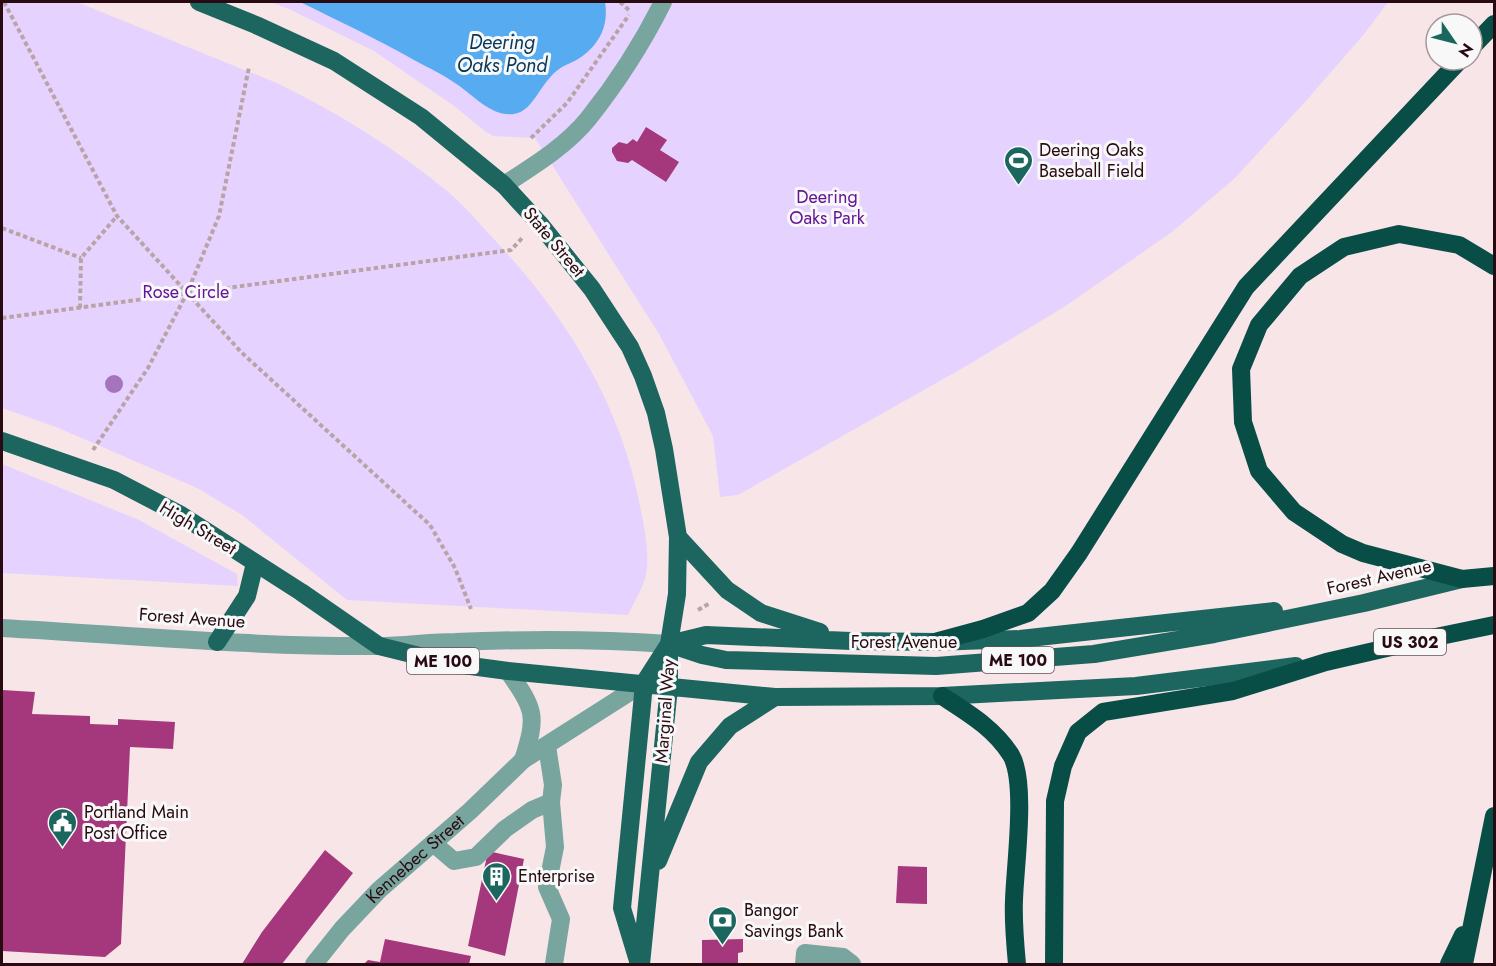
<svg xmlns="http://www.w3.org/2000/svg" width="1496" height="966" viewBox="0 0 1496 966" font-family="Jost,sans-serif">
<rect width="100%" height="100%" fill="#f8e5e8"/>
<path fill="#e6d2fe" d="M2,2H77L279,84C338,113 395,148 447,191C463,204 477,221 491,236C564,313 620,401 640,506C644,526 650,553 646,574C644,587 634,602 628,615L347,600L242,515L197,488L56,427L2,408Z
M270,2H1388L1365,33L1305,102L1234,179L1172,232L1064,307L968,365L738,495L720,497L713,436L659,334L535,138L493,136L486,132L454,106L374,51L289,9Z
M2,464L139,520L237,574L238,586L2,573Z"/>
<path fill="#57abf0" d="M300,2H605C610,32 593,54 566,65C541,76 536,111 514,114C492,117 474,96 458,85C444,75 429,68 414,60C377,39 339,21 300,2Z"/>
<path fill="#a5377c" d="M646,127L667,140L660,150L679,162L666,182L632,160L628,163L617,161L612,152V148L619,142L627,144L633,139L637,142Z
M2,690L35,692L32,714L90,716V724L118,725V719L175,722L173,749L130,747L121,944L105,957L2,951Z
M325,850L353,873L282,964H242L262,932Z
M488,851L524,859L505,956L468,946Z
M898,866L927,867V904L896,903Z
M385,939L471,956L469,964H364L368,960L380,962Z
M743,939V952L738,953V964H702V940Z"/>
<g fill="none" stroke-linecap="round" stroke-linejoin="round">
<path stroke="#baa3a7" stroke-width="4" stroke-dasharray="4.5 3" stroke-linecap="butt" d="M4,2L117,216L242,353L430,525L455,568L471,609
M620,2L631,12
M531,138L567,103L629,15
M2,228L81,258
M80,308L81,258L117,216
M2,318L511,250L523,237
M93,450L148,368L187,293L219,216L249,67
M698,610L710,603"/>
<g stroke="#79a59f" stroke-width="18">
<path d="M504,185C533,166 565,147 588,119C616,84 643,42 663,2"/>
<path d="M2,628C127,635 253,647 378,646C404,646 430,642 455,642C527,639 598,639 669,644"/>
<path d="M508,671C534,709 538,714 523,760"/>
<path d="M551,802L555,847L547,887L561,919L554,964"/>
<path d="M433,843L454,861L476,857L505,829L532,810L551,802L553,785L547,746"/>
<path id="s1" d="M314,964L342,929L379,890L470,811L523,760L644,683"/>
<path d="M804,964L805,953L843,957L852,964"/>
</g>
<path stroke="#1c665f" stroke-width="18" d="M199,2L256,25L334,61L421,117L504,185L539,223L592,289L630,347L643,376L656,413L664,449L678,537L677,594L669,644V687L641,964
M2,441L114,480L181,515L301,592L379,646L448,663L508,671L775,697L942,696L1136,686L1296,666
M678,537L727,590L761,613L820,632
M217,642L247,596L255,563
M669,644L702,655L726,660L936,666L1094,654L1214,634L1364,603L1462,579
M669,644L706,635L851,641L935,642L1020,639L1274,611
M658,861L699,762L730,726L775,697
M638,961L622,908L642,705L644,683L669,644"/>
<path stroke="#094d47" stroke-width="18" d="M1472,47L1494,24
M1494,266L1459,245L1399,234L1344,247L1300,276L1259,325L1241,369L1243,422L1259,471L1294,512L1342,544L1363,553L1462,579L1494,576
M935,642L983,629L1028,613L1052,591L1079,553L1246,287L1460,60
M942,696C968,713 994,728 1011,755C1027,782 1015,866 1014,900C1013,922 1015,943 1017,964
M1054,964L1055,801L1063,766L1078,732L1103,712L1233,691L1326,662L1426,639L1494,625
M1449,964L1463,935
M1464,964L1494,816"/>
</g>
<circle fill="#a673bd" cx="114" cy="384" r="9"/>
<defs>
<symbol id="stadium-pin" viewBox="-11 -11 22 30"><path d="M0 17L-7.5 6A9.5 9.5 0 1 1 7.5 6Z" fill="#1b665f" stroke="#f8f8f8"/><path d="M0-5a6.5 5 0 1 0 0 10a6.5 5 0 1 0 0-10ZM-3.5-1.8h7v3.6h-7Z" fill="#fff"/></symbol>
<symbol id="civic-pin" viewBox="-11 -11 22 30"><path d="M0 17L-7.5 6A9.5 9.5 0 1 1 7.5 6Z" fill="#1b665f" stroke="#f8f8f8"/><path d="M-.6-6.5H3V-4.5H.6V-3L4-1V1h2V6H-6V1h2V-1L-.6-3ZM-1.2 2.5V6h2.4V2.5Z" fill="#fff"/></symbol>
<symbol id="building-pin" viewBox="-11 -11 22 30"><path d="M0 17L-7.5 6A9.5 9.5 0 1 1 7.5 6Z" fill="#1b665f" stroke="#f8f8f8"/><path d="M-4-6H4V6H1V3H-1V6H-4ZM-2.5-4.3h1.7v1.8h-1.7ZM.8-4.3h1.7v1.8H.8ZM-2.5-1h1.7V.8h-1.7ZM.8-1h1.7V.8H.8Z" fill="#fff"/></symbol>
<symbol id="bank-pin" viewBox="-11 -11 22 30"><path d="M0 17L-7.5 6A9.5 9.5 0 1 1 7.5 6Z" fill="#1b665f" stroke="#f8f8f8"/><path d="M-6-4H6V4H-6ZM0-2.3a2.3 2.3 0 1 0 0 4.6a2.3 2.3 0 1 0 0-4.6Z" fill="#fff"/></symbol>
</defs>
<g fill-rule="evenodd">
<use href="#stadium-pin" x="1002" y="144" width="33" height="45"/>
<use href="#civic-pin" x="46" y="806" width="33" height="45"/>
<use href="#building-pin" x="480" y="860" width="33" height="45"/>
<use href="#bank-pin" x="706" y="904" width="33" height="45"/>
</g>
<g text-anchor="middle" stroke-width="6" stroke-linejoin="round" paint-order="stroke">
<g fill="#f8f8f8" stroke="#675157" stroke-width="1.5">
<rect x="1374" y="629" width="72" height="26" rx="4.5"/>
<rect x="982" y="647" width="72" height="26" rx="4.5"/>
<rect x="407" y="648" width="72" height="26" rx="4.5"/>
</g>
<g font-size="16" font-weight="bold" fill="#290a12">
<text x="1410" y="648">US 302</text>
<text x="1018" y="666">ME 100</text>
<text x="443" y="667">ME 100</text>
</g>
<g font-size="18" fill="#290a12" stroke="#f8f8f8" text-anchor="start">
<text x="1039" y="156">Deering Oaks<tspan x="1039" dy="21">Baseball Field</tspan></text>
<text x="84" y="818">Portland Main<tspan x="84" dy="21">Post Office</tspan></text>
<text x="518" y="882">Enterprise</text>
<text x="744" y="916">Bangor<tspan x="744" dy="21">Savings Bank</tspan></text>
</g>
<g font-size="18" fill="#631599" stroke="#f8f8f8">
<text x="827" y="203">Deering<tspan x="827" dy="21">Oaks Park</tspan></text>
<text x="186" y="298">Rose Circle</text>
</g>
<g font-size="18" fill="#290a12" stroke="#f8f8f8">
<text transform="translate(554 242) rotate(50)" y="6">State Street</text>
<text transform="translate(198 528) rotate(31)" y="6">High Street</text>
<text transform="translate(1379 577) rotate(-13)" y="6">Forest Avenue</text>
<text transform="translate(192 618) rotate(4)" y="6">Forest Avenue</text>
<text x="904" y="648">Forest Avenue</text>
<text transform="translate(665 711) rotate(-86)" y="6">Marginal Way</text>
<text dy="6" stroke="none"><textPath href="#s1" startOffset="146">Kennebec Street</textPath></text>
</g>
<g font-size="20" font-style="italic" fill="#073759" stroke="#f8f8f8">
<text x="502" y="49">Deering<tspan x="502" dy="23">Oaks Pond</tspan></text>
</g>
</g>
<rect width="1496" height="966" fill="none" stroke="#290a12" stroke-width="6"/>
<g transform="translate(1454 42) rotate(125)"><circle r="28" fill="#f8f8f8" stroke="#a5999c" stroke-width="1.5"/>
<path d="M0-4.5L10 22L0 15L-10 22Z" fill="#1b665f"/>
<text y="-9" font-size="16" font-weight="bold" text-anchor="middle" fill="#290a12">N</text>
</g>
</svg>
